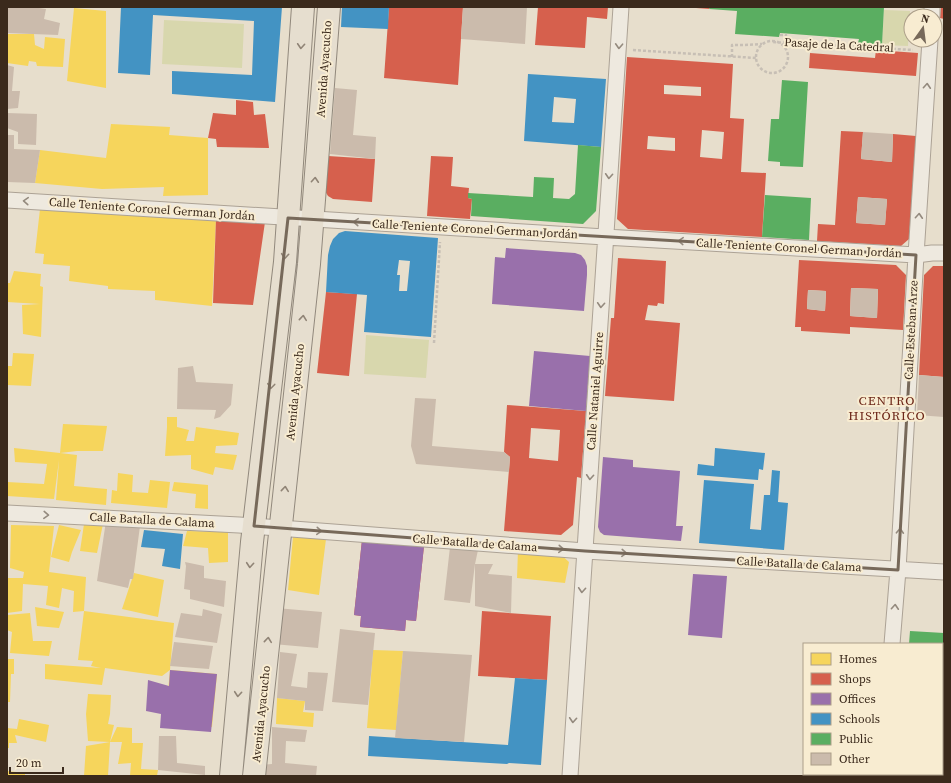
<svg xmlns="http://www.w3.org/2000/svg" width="951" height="783" viewBox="0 0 951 783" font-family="'Source Serif 4',serif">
<rect width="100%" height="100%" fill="#e7decc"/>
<path fill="#d8d7ad" d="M884,10L910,11L908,46L882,45Z
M164,20L244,24L242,68L162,64Z
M366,335L429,340L426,378L364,374Z"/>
<path fill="#f6d55c" d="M74,8L106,11V88L67,81Z
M7,34H34L35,45L44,49L45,37L65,39L63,67L37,66L36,62L29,61L28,66L7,63Z
M111,124L170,127L169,135L208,138V195L163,196L164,187L102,189L35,183L40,150L106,158Z
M40,209L216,219L212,306L155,300V291L108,289V286L69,281L70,266L43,264L44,254L35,253Z
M14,271L41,274L40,286L43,287L41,337L23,334L22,305L40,304L7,302V283H10Z
M13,353L34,354L31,386L7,385V366H12Z
M167,417H177V427L189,430L186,441H194L196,427L239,433L237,445L216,446L215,453L237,455L233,470L215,467L213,475L191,469V455L165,456L167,427Z
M63,424L107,426L103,451H77L60,453L77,455L74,486L107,489L106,505L56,500L59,460L54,499L7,496V482L44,484L47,464L15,462L14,448L60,453Z
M118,473L133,475L132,492L148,493L150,480L170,482L167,508L111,503L112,490L117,491Z
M174,482L208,485V509L195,508L196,494L172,491Z
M84,524H103L97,553L80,551Z
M11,525L54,526L49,572L86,577L84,611L73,612L74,591L62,588L59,608L46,605L48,586L23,584L22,611L7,613V578H23L24,572L10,568Z
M59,525L81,530L72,552L69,562L51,557Z
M187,531L228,532V562L209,563L208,548L183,546Z
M293,537L326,539L319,595L288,590Z
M518,550L558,552L569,562L565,583L517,578Z
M134,573L164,580L158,617L122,609Z
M35,607L64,612L59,628L37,626Z
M84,611L174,623L170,670L162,676L105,668L102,685L45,679V664L101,668L91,666L93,661L78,660Z
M30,613L33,641H52L49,656L10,653L12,632L7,630V615Z
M373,650L403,651L396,730L367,728Z
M7,659H14V674H11L10,702H7Z
M170,670L217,674L212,727L165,723Z
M88,694L111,695L110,714L108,724L114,725L110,742L88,741L86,714Z
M277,698L305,701L303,712L314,713L313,727L276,724Z
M19,719L49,725L46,742L15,735L17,743H9V748H7V728L17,729Z
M117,727L132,728V748V743H143L141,769L158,770L157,776H130L131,763L118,764L122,742H110Z
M110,742L108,776H84L86,746Z
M7,771L25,773V776H7Z"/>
<path fill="#d6604d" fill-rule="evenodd" d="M389,7H463L458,85L384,78Z
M538,7H608L607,19L587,17L585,48L535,45Z
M696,7H710L709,9L696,8Z
M941,7H944V19L940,18Z
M876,50L918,53L916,76L809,68L810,53L875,58Z
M627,57L733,64L730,118L744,119L741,172L766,173L762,237L628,229L617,219ZM664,85L701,87V96L664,94ZM702,130L724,132L722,159L700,157ZM648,136L675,138V151L647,149Z
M236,100L253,102L254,115L265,114L269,148L217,147L216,139L208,138L213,113L236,115Z
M841,131L863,132L861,159L892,162L893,134L916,136L909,239L901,246L817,241L818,224L835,225ZM858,197L887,199L885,225L856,223Z
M328,156L375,159L372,202L333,199L328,196L325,191Z
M431,156L453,157L451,186L469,188L468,198L472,199L470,219L427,216Z
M216,219L265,222L253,305L213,303Z
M618,258L666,261L664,304L658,303L657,306L648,305L645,320L680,323L674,401L605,396L611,318H614Z
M799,260L896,265L906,275L903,330L850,327V334L801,331V327H795ZM851,288L878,289L877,318L850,316ZM808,290L826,291L825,311L807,309Z
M933,266H944V377L919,375L924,275Z
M326,292L357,294L349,376L317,373Z
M507,405L586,411L581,478L577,477L573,525L561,535L504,531L510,457L504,452ZM531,428L560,430L558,461L529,458Z
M362,540L424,546L416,621L406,620L405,631L360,627L361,616L354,615Z
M482,611L551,616L547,680L478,676Z"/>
<path fill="#9970ab" d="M506,248L575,253L581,255L585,260L587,266V275L584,311L492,304L495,257L505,258Z
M534,351L590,356L586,411L529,406Z
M603,457L633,460V467L680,471L676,526H683L681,541L604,535L600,532L598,527Z
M362,540L424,546L416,621L406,620L405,631L360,627L361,616L354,615Z
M693,574L727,576L722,638L688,635Z
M170,670L217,674L211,732L160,728L161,714L146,711L148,680L169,686Z"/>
<path fill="#4393c3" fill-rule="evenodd" d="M121,7H282L275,102L172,94V71L252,75L254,21L153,15L150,75L118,73Z
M342,7H389L388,29L341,27Z
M528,74L606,79L601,147L524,141ZM554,97L576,99L574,123L552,122Z
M345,231L438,238L431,337L364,332L367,295L326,292L328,255L330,246L333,239L339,233ZM399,260L410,261L407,291H399L400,275H397Z
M715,448L765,453L763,470L759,469L758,480L697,475L698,464L714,466Z
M772,470L780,471L778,502L788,503L784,550L699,543L704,480L754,484L750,529L761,530L764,495H770Z
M144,530L183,534L180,569L162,566L165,549L141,547Z
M515,678L547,680L541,765L509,763L507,764L368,756L369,736L508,745Z"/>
<path fill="#5aae61" d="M710,7H884L882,45L858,43L859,39L780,33L779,37L735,34L737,11L709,9Z
M782,80L808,82L803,167L780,166V162L768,161L771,119H779Z
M578,145L601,147L596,211L583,224L471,216L472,199L468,198V193L533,197L534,177L554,178L553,198L569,199L575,194Z
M765,195L811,198L809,240L762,237Z
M910,631L944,633V668H942V644H909Z"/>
<path fill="#cbbbac" d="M7,7H32L46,9L44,19L60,23L58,35L7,33Z
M463,7H527L525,44L461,39Z
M7,65L14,67L12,91H20L18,108L7,109Z
M335,88L357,90L353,135L376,137L375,159L330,154Z
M7,113L37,114L36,145L18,144V132L7,128Z
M863,132L893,134L892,162L861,159Z
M7,135H14V149L40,150L35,183L7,182Z
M858,197L887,199L885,225L856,223Z
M851,288L878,289L877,318L850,316Z
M808,290L826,291L825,311L807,309Z
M193,366L196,382L233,384L231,405L220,417L214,419L216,410L177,409L178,368Z
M919,375L944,377V417L917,415Z
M415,398L436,399L432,446L504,452L510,457L509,472L416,464L411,446Z
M106,521L140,526L133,579H130L128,588L97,581Z
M450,547L478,550L475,564H493L488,574L512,576L511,613L475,606V564L470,603L444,600Z
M185,562L204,566V578L226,581L224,607L190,599V590L184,589L186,566Z
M276,608L322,612L318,648L273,644Z
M203,609L222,614L217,643L175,637L181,613L202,616Z
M340,629L375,633L368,705L332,702Z
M174,642L213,646L209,669L170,666Z
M403,651L472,655L464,742L395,738Z
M280,652L297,654L291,686L307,688L308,672L328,673L323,711L305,710V701L277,698Z
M272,727L307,730L305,742L286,741L285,763L317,766L316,776H260V765L272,764Z
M159,736H176L177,763L205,766V775L158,770Z"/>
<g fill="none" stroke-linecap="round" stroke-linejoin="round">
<defs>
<path id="minor" d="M932,16V7
M7,200L605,237L916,255L932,253H944
M7,513L239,525L585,551L944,572
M892,644L898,570L916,255L930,40
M570,776L621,7
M882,776V774"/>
<path id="primary" d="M231,776L252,542L285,262L303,7
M254,776L309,264L329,7"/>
</defs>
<use href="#minor" stroke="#aca295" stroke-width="17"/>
<use href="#primary" stroke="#91887c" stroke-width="24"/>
<path stroke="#c7bfb5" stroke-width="2.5" stroke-dasharray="3 2" stroke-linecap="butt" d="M780,35H786L785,42
M756 57a16 16 0 1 1 32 0a16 16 0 1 1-32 0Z
M773,42L913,50
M633,50L756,58
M732,57V45H745L762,44
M434,343L440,242"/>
<use href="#minor" stroke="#eee9df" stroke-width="15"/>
<use href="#primary" stroke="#e6decf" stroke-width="22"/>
</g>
<defs><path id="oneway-chevron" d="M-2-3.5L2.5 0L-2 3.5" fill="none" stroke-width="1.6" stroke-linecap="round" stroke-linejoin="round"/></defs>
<g stroke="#908476">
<use href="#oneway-chevron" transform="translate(301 46) rotate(94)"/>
<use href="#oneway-chevron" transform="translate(315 180) rotate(-86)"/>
<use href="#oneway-chevron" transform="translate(285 256) rotate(95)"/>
<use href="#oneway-chevron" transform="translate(303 318) rotate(-84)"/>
<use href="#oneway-chevron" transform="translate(271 386) rotate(97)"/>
<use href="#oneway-chevron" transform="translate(285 489) rotate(-84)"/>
<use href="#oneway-chevron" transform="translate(250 565) rotate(95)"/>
<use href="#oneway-chevron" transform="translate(268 640) rotate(-84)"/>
<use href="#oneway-chevron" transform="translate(238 694) rotate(95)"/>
</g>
<g stroke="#948a7e">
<use href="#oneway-chevron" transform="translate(619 46) rotate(93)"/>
<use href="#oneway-chevron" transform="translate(927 86) rotate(-86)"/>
<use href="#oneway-chevron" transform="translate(609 176) rotate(94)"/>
<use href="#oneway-chevron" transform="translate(26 201) rotate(-176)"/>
<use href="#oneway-chevron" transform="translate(919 216) rotate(-86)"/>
<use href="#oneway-chevron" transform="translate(356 222) rotate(-176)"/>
<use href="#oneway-chevron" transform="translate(681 241) rotate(-177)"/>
<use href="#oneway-chevron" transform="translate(601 305) rotate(94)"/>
<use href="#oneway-chevron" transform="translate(590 477) rotate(94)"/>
<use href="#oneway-chevron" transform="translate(46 515) rotate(3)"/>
<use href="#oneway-chevron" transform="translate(319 531) rotate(4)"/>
<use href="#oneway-chevron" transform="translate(900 531) rotate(-87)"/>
<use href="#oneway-chevron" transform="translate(561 549) rotate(4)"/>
<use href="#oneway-chevron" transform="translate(624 553) rotate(3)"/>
<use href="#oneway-chevron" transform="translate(582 590) rotate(94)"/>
<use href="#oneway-chevron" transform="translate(895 607) rotate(-86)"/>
<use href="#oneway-chevron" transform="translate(573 720) rotate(94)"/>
</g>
<path fill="none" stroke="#77695a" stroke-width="3" stroke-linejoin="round" d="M288,218L916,255L898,570L585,551L254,526Z"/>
<g text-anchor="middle" stroke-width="4" stroke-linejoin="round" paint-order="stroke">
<g font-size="12" fill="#3b2a1c" stroke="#f8ecd1">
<text transform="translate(839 45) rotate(3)" y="4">Pasaje de la Catedral</text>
<text transform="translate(324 69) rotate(-86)" y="4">Avenida Ayacucho</text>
<text transform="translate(152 209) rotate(4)" y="4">Calle Teniente Coronel German Jordán</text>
<text transform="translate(475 229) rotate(3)" y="4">Calle Teniente Coronel German Jordán</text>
<text transform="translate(799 248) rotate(3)" y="4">Calle Teniente Coronel German Jordán</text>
<text transform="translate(911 330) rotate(-87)" y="4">Calle Esteban Arze</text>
<text transform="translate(595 391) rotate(-86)" y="4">Calle Nataniel Aguirre</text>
<text transform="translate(295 392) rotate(-84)" y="4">Avenida Ayacucho</text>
<text transform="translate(152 520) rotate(3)" y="4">Calle Batalla de Calama</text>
<text transform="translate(475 543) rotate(4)" y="4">Calle Batalla de Calama</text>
<text transform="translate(799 564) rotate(3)" y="4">Calle Batalla de Calama</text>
<text transform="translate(261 714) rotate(-84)" y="4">Avenida Ayacucho</text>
</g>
<g font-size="13" letter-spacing="1" fill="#6c2618" stroke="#f8ecd1">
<text x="887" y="405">CENTRO<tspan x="887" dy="15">HISTÓRICO</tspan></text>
</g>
</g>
<rect width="951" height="783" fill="none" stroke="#3b2a1c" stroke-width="16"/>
<rect x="803" y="643" width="140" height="132" fill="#f8ecd1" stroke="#ac9e89"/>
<rect x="811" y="653" width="20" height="12" fill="#f6d55c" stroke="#ac9e89"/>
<text x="839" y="663" font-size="12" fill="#3b2a1c">Homes</text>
<rect x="811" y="673" width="20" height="12" fill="#d6604d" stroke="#ac9e89"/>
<text x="839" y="683" font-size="12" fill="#3b2a1c">Shops</text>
<rect x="811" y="693" width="20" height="12" fill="#9970ab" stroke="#ac9e89"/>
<text x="839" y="703" font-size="12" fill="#3b2a1c">Offices</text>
<rect x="811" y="713" width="20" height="12" fill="#4393c3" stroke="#ac9e89"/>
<text x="839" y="723" font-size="12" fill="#3b2a1c">Schools</text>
<rect x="811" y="733" width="20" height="12" fill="#5aae61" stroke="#ac9e89"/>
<text x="839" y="743" font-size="12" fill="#3b2a1c">Public</text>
<rect x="811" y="753" width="20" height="12" fill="#cbbbac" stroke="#ac9e89"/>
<text x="839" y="763" font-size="12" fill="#3b2a1c">Other</text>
<g transform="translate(923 28) rotate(14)"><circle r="19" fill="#f8ecd1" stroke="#ac9e89"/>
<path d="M0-3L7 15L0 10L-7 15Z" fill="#77695a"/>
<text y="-6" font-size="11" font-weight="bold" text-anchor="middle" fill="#3b2a1c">N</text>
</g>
<path d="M10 767v6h53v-6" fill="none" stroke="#3b2a1c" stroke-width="2"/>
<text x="16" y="767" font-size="12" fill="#3b2a1c" stroke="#f8ecd1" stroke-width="3" paint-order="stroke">20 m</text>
</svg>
